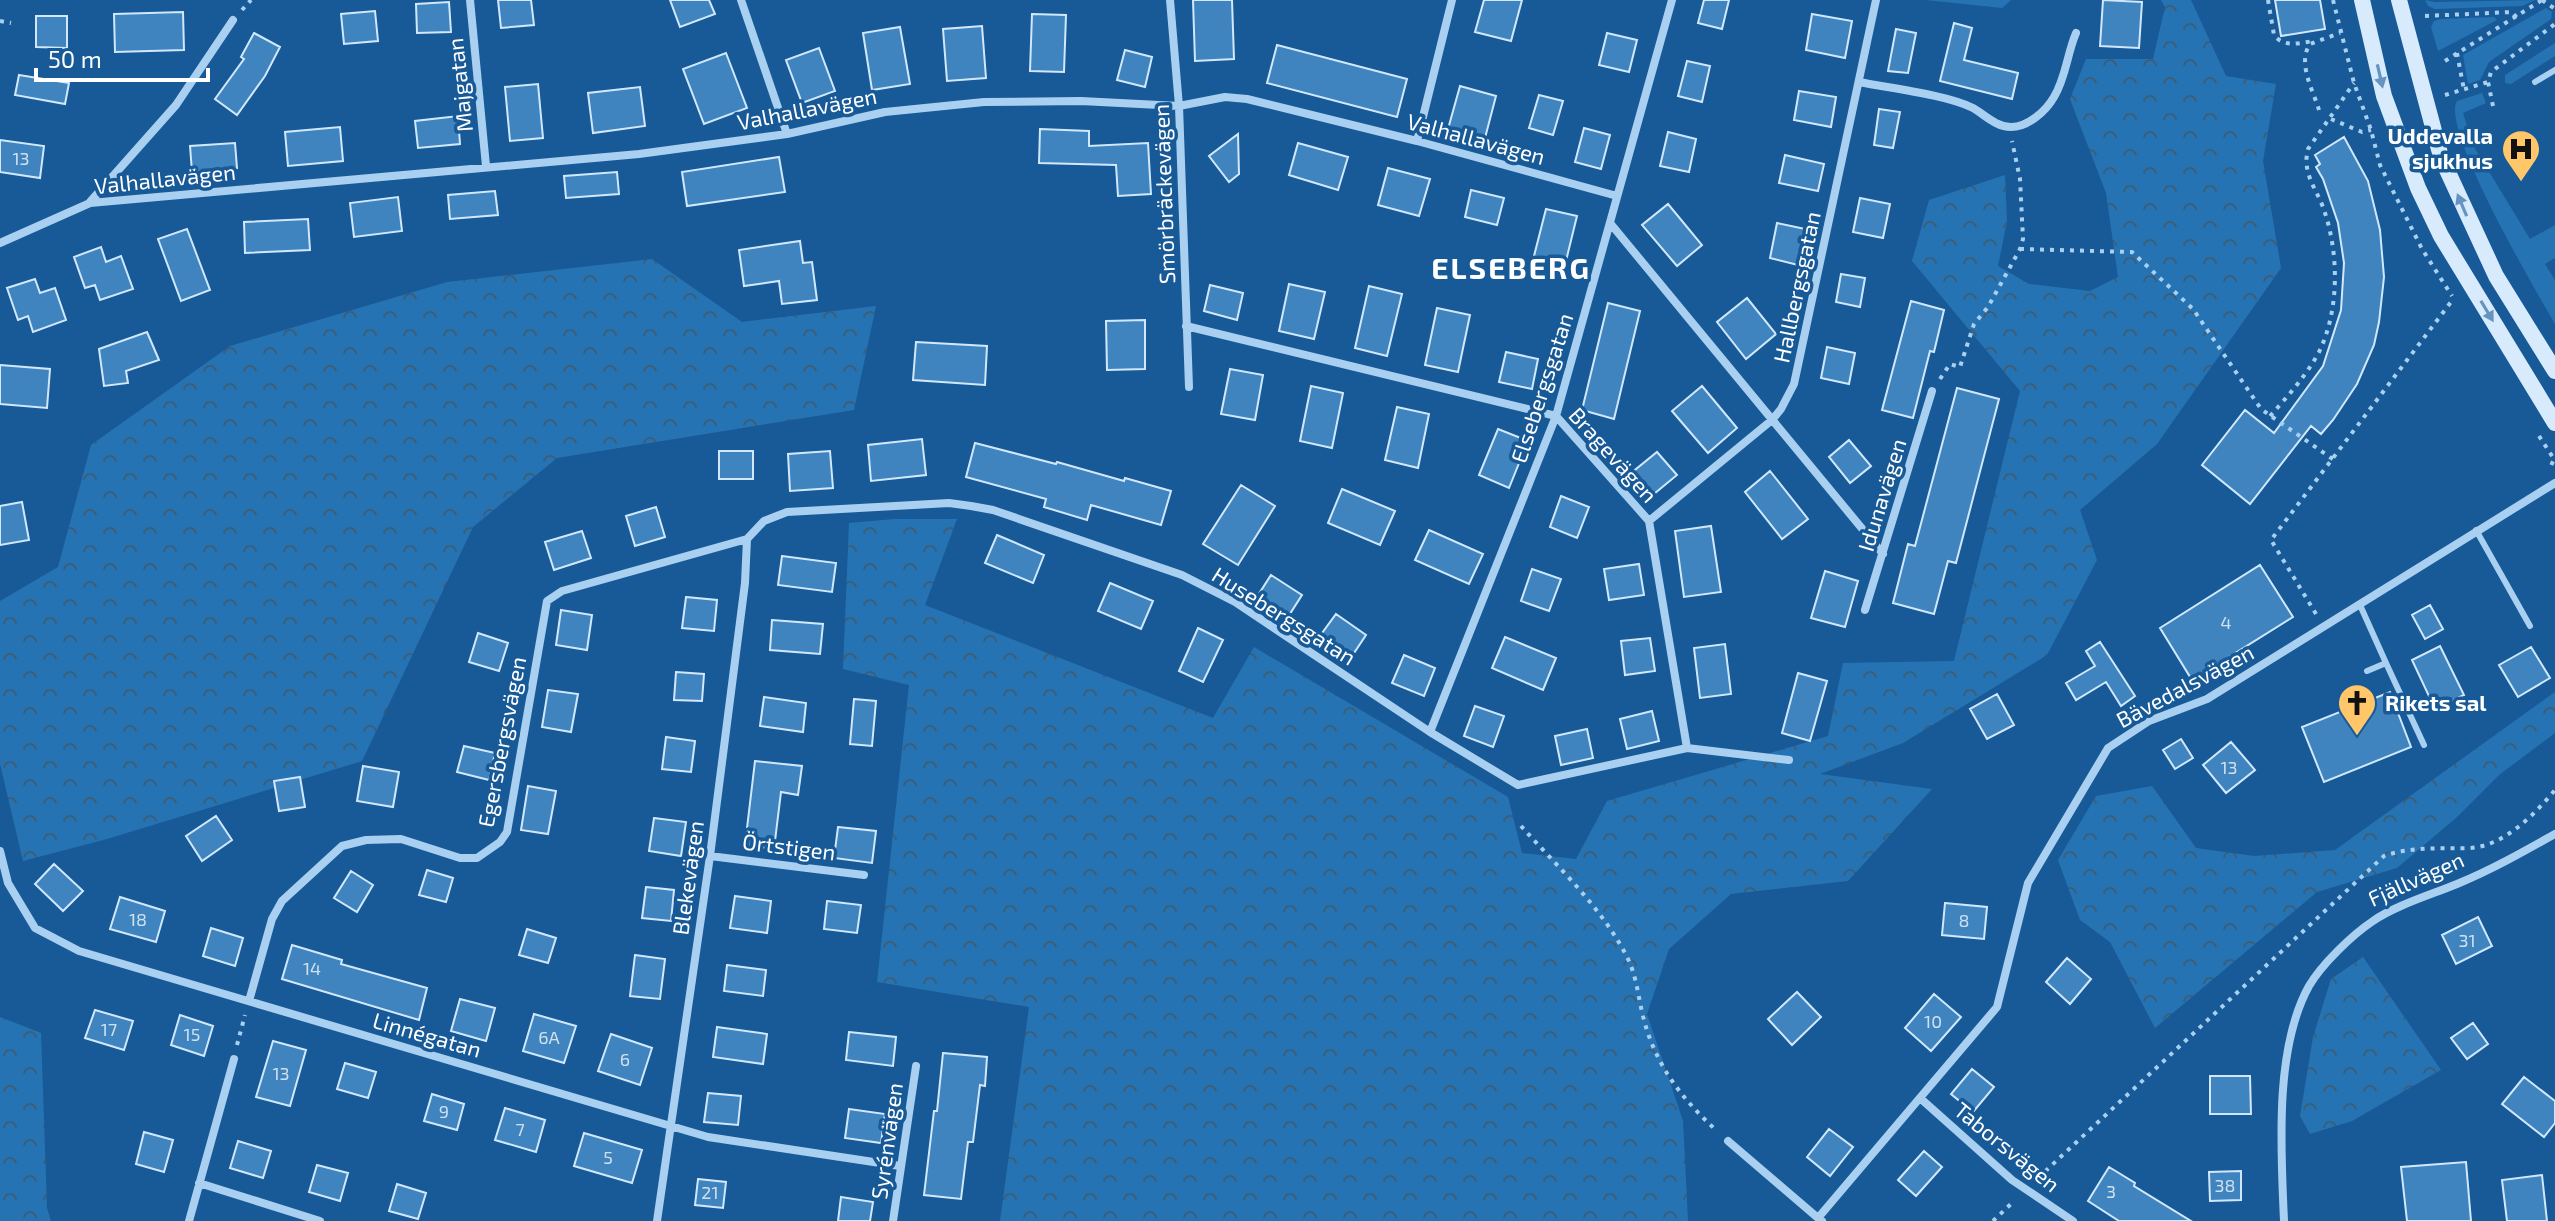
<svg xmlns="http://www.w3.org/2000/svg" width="2555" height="1221" viewBox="0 0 2555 1221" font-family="'Exo 2',sans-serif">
<defs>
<pattern id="forest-crowns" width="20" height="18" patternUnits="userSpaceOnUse" patternTransform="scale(2)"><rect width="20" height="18" fill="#2673b3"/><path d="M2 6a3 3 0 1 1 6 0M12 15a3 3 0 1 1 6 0" fill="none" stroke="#3b5e7a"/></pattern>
</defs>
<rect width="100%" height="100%" fill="#175a97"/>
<path fill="#2673b3" d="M2425,0L2435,2L2535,0L2522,6L2435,9L2428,6Z
M2546,8L2552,12L2551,19L2489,62L2480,80L2468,84L2463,55Z
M2494,17L2497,20L2438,51L2431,27L2434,21L2441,19Z
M2555,43V56L2511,84L2505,83V75Z
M2482,93L2486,103L2463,113L2474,147L2530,239L2555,225V258L2545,264L2555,280V324C2537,293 2440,128 2457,101Z"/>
<path fill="url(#forest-crowns)" d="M1926,0H2011L2002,8Z
M2161,0H2191L2226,76L2276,84L2263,161L2281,268L2157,444L2080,510L2097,560L2047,655L1903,743L1820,774L1932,789L1848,881L1731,894L1669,949L1647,1014L1683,1121L1688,1221H1000L1029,1007L877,982L909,685L843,669L849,523L895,519H957L925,605L1213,718L1254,647L1508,797L1522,853L1576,859L1607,801L1828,736L1843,663L1954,661L2020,391L1912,261L1929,200L2005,175L2007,221L1998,266L2029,284L2090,291L2118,277L2106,193L2070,99L2086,59H2153L2165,7Z
M652,259L742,322L876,306L854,410L557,458L473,527L362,761L107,839L23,861L0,764V601L58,567L91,445L230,346L447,282Z
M2555,692V733L2499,775L2457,817L2397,868L2317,892L2155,1028L2110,942L2080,920L2058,860L2096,796L2152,786L2196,848L2254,856L2335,850Z
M2363,957L2441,1070L2352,1121L2310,1134L2300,1116L2313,1037L2331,979Z
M0,1017L41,1033L47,1208L51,1221H0Z"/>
<path fill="#3f84be" stroke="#d1e8fc" stroke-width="2" d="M498,0H531L534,25L501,28Z
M670,0H709L715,14L680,27Z
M1193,0H1232L1234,59L1195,61Z
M1484,0H1522L1511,41L1475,32Z
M1704,0H1729L1722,29L1698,23Z
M2103,0L2142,2L2139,48L2100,46Z
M2275,0H2320L2325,29L2281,36Z
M449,2L451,32L417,33L416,4Z
M375,11L378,41L344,44L341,14Z
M183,12L184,50L115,52L114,14Z
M1032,14L1066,15L1064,72L1030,71Z
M1812,14L1852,21L1845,58L1806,50Z
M36,16H67V48L36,47Z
M1954,23L1972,28L1964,60L2018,73L2012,99L1940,81Z
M982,26L986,78L947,81L943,29Z
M900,27L910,84L872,90L863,33Z
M1896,29L1916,33L1908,73L1888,71Z
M254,33L280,47L265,76L237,115L215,99L244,59L241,57Z
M1607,33L1637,40L1629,72L1599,65Z
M1277,45L1407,79L1397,117L1267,83Z
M819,48L835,91L802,103L786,60Z
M1125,50L1152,57L1145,87L1117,80Z
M726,53L747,108L704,124L683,69Z
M1687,61L1710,66L1702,102L1678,96Z
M19,75L69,83L65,104L15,95Z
M538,84L543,138L510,141L505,87Z
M1460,86L1496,96L1485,138L1448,129Z
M640,87L645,126L593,133L588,93Z
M1799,91L1836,97L1831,127L1794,120Z
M1539,95L1563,101L1553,135L1529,128Z
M1879,109L1900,112L1893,148L1874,145Z
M458,116L460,144L418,148L415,121Z
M340,127L343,161L288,166L285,132Z
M1584,128L1610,135L1601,169L1575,162Z
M1040,129L1089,131V146L1148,143L1151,194L1118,196L1116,165L1039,163Z
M1668,132L1696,139L1689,172L1660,166Z
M1238,134L1239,174L1229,182L1209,156Z
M2344,137L2368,181L2380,230L2384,277L2379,322L2374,345L2357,384L2333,420L2321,434L2311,426L2250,504L2202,465L2245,410L2274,433L2323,366L2341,310L2344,263L2338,223L2323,179L2316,167L2320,164L2315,155Z
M0,140L44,146L40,178L0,172Z
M235,143L237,168L192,172L190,146Z
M1298,143L1348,157L1338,190L1289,175Z
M1785,155L1824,164L1818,191L1779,183Z
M779,157L785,192L687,206L682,172Z
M1388,168L1430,179L1419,216L1378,205Z
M617,172L619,194L566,198L564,176Z
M1471,190L1504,198L1497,225L1465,217Z
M495,191L498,215L450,219L448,195Z
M398,197L402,231L354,237L350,203Z
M1860,198L1890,204L1883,238L1853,232Z
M1668,204L1702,245L1677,266L1642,225Z
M1546,209L1577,216L1565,265L1534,256Z
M308,219L310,250L245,253L244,222Z
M1777,223L1810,230L1802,266L1770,258Z
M187,229L210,290L181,301L158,239Z
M800,241L803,263L812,262L817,300L782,304L779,281L744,286L739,250Z
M101,247L106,262L121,256L133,289L100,300L95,285L85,288L74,257Z
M1841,274L1865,278L1860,307L1836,302Z
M35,279L40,293L55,288L66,320L33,332L28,316L18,320L7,288Z
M1289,284L1325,292L1314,339L1279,331Z
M1210,285L1243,293L1237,320L1204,311Z
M1369,286L1402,294L1387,356L1355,348Z
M1747,298L1776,334L1746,359L1717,322Z
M1911,301L1944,310L1934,352L1930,351L1913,418L1882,410Z
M1608,303L1640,311L1614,419L1582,410Z
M1437,308L1470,315L1458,372L1425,365Z
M1145,320V369L1107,370L1106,321Z
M147,332L159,360L126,371L128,383L104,386L99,349Z
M916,342L987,346L985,385L913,380Z
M1827,347L1855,353L1849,384L1821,378Z
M1506,352L1538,359L1532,389L1499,382Z
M0,365L50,369L47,408L0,404Z
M1230,369L1263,375L1255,420L1221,414Z
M1311,386L1343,393L1332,448L1300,441Z
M1702,386L1737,428L1708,453L1672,411Z
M1957,388L1999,399L1956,563L1948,561L1934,614L1893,603L1908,544L1915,546Z
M1397,407L1429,414L1418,468L1385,460Z
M1498,429L1528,441L1509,488L1479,475Z
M922,439L926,475L871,481L868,445Z
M1849,440L1871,466L1850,483L1829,457Z
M975,443L1056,464L1057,462L1124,481L1125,478L1171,491L1161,525L1091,505L1087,520L1044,507L1046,499L966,477Z
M719,451H753V479H719Z
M830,451L833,488L790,491L788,454Z
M1657,452L1677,475L1649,498L1630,474Z
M1770,471L1808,519L1782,539L1745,492Z
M1241,485L1275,506L1238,565L1203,544Z
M1342,489L1395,511L1380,545L1328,523Z
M1561,496L1589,507L1577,538L1550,527Z
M22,502L29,540L0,545V506Z
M656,507L665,537L635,546L626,516Z
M1711,526L1721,592L1684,597L1675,531Z
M1429,530L1483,554L1469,584L1415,560Z
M582,531L591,558L554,570L545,542Z
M997,535L1044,555L1033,583L985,563Z
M782,556L836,563L832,592L778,585Z
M1639,564L1644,595L1609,600L1604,569Z
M2260,565L2293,617L2192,680L2160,628Z
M1532,569L1561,579L1549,611L1521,601Z
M1825,571L1858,581L1845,627L1811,618Z
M1271,575L1302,595L1286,620L1255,600Z
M1110,583L1153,601L1141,629L1098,611Z
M686,597L717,600L714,631L682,628Z
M2430,605L2443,629L2425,639L2412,615Z
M561,610L592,615L587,650L556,645Z
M1336,614L1366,635L1348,662L1317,640Z
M772,620L823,624L820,654L770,650Z
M1198,628L1223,640L1203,682L1179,671Z
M478,633L508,643L499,671L469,662Z
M1505,637L1556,658L1543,690L1492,668Z
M1650,638L1655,671L1625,675L1621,641Z
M2100,642L2135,696L2121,706L2106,682L2076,700L2066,683L2095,666L2086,651Z
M1725,644L1731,694L1700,698L1694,648Z
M2440,646L2464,695L2435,709L2412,660Z
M2531,647L2550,678L2518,697L2499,665Z
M1404,655L1435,668L1424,696L1392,683Z
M676,672L704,674L702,701L674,700Z
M1798,673L1827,681L1810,741L1782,733Z
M548,690L578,694L571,732L542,727Z
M2390,692L2411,747L2324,782L2302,727Z
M1997,694L2014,725L1987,739L1970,709Z
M764,697L806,703L803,732L760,726Z
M854,699L876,701L872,746L850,744Z
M1475,706L1504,716L1493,747L1464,736Z
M1652,711L1659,741L1627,749L1620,719Z
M1587,729L1593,758L1561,765L1555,736Z
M666,737L695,741L691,772L662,769Z
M2181,739L2193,758L2175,769L2163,750Z
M2231,742L2255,770L2226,793L2203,765Z
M464,746L495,753L489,780L457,772Z
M755,761L802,766L798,795L781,792L774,849L745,845Z
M363,766L399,772L393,807L357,801Z
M300,777L305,807L279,811L274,781Z
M528,786L556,791L548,834L521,830Z
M216,816L232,840L202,861L186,836Z
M654,818L686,822L681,856L649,851Z
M838,827L876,831L872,863L834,858Z
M54,864L83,891L63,911L35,884Z
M427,870L453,878L446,902L419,895Z
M351,871L373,885L357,912L334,898Z
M646,887L674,890L671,921L642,918Z
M735,896L771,901L767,933L730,928Z
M120,897L165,911L156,942L110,929Z
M827,901L861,905L857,933L824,929Z
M1945,903L1987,907L1984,939L1942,935Z
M2478,917L2492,946L2456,964L2442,935Z
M211,928L243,938L235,966L203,956Z
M527,929L556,938L548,963L519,955Z
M292,945L342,960L341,964L427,988L419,1020L282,979Z
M635,955L665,959L660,999L630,996Z
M2067,958L2091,979L2070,1004L2046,982Z
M727,965L766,970L763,996L724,991Z
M1797,992L1821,1017L1792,1045L1768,1019Z
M1934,994L1961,1017L1931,1051L1905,1028Z
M460,999L495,1008L486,1041L451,1031Z
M95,1010L133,1021L124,1050L85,1038Z
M534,1014L576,1026L564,1063L523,1051Z
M180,1015L213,1026L204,1056L171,1045Z
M2473,1023L2488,1044L2467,1059L2451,1038Z
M717,1027L767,1034L763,1064L713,1057Z
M849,1032L896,1037L893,1066L846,1060Z
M611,1034L652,1048L640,1085L598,1071Z
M273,1041L306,1050L290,1106L256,1097Z
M943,1053L987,1057L985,1086L980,1085L973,1142H968L961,1199L924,1195L934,1111H937Z
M345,1063L376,1072L368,1098L337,1089Z
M1972,1069L1994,1087L1973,1112L1951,1094Z
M2210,1076H2250L2251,1114H2210Z
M2524,1077L2555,1101V1123L2544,1137L2502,1104Z
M708,1093L741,1096L738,1125L704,1122Z
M432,1094L464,1104L457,1130L424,1121Z
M505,1108L545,1120L536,1152L495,1140Z
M849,1109L885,1114L881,1143L845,1138Z
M1829,1129L1853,1147L1830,1176L1807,1157Z
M144,1132L173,1140L164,1172L136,1164Z
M584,1133L642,1150L632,1183L574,1166Z
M238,1141L271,1151L263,1178L230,1168Z
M1924,1151L1942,1167L1916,1196L1898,1180Z
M2466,1162L2471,1221H2407L2401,1167Z
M317,1165L348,1173L340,1201L309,1192Z
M2109,1167L2135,1183L2134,1186L2191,1221H2119L2088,1201Z
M2241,1171V1200L2210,1201L2209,1172Z
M2542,1175L2547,1221H2507L2502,1180Z
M698,1179L726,1182L723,1208L695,1205Z
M397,1184L426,1193L418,1219L389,1211Z
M841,1197L873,1202L870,1221H838Z"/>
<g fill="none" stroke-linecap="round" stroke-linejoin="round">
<path stroke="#a9d0f1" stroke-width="4" stroke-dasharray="4 6" stroke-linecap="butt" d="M2268,0L2274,35C2284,48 2299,43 2314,41
M2333,0L2354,83L2371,130L2380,165L2422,249L2452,296
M2542,0L2555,9
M242,10L251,0
M2425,16L2512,12L2517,18
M0,21L11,23
M2457,53L2464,90
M2445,61L2542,0
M2445,95L2488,82
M2493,106L2488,82L2491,72L2555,24
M2319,110C2313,90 2297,63 2310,44L2340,33
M2331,119L2362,132L2371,130
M2020,249L2132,252L2193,309L2261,409L2334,460
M1940,379L1950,364L1960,367L1974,324L1988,307L2020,249L2023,239L2020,179L2012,141
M2270,416C2288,396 2306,376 2319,352C2340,309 2339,251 2323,207C2315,187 2302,172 2308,149L2354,83
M2539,436L2554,459L2549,470
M2316,614L2271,540L2454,298
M1521,826C1557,866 1601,907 1626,955C1637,975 1638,998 1644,1020C1656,1066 1683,1100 1717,1131
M237,1045L245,1015
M2038,1178L2384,856C2413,846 2440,849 2470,848C2504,846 2534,815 2555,790
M1993,1221L2014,1201"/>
<path stroke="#a9d0f1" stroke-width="6" d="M2535,82L2555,70
M2476,530L2530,626
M2360,605L2386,663L2367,671
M2386,663L2424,745"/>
<path stroke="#a9d0f1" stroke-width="8" d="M470,0L486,166
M741,0L787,134
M1170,0L1179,106L1189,387
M1859,82C1889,88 1948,95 1973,108C1985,115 1996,127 2011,127C2028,127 2046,111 2054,97C2066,77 2067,54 2076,33
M1417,141L1452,0
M90,202L176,105L233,20
M1610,223L1883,554
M0,243L90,203L639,154L787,134L885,112L984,102L1081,101L1179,106L1225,97L1247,99L1417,141L1617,196
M1186,326L1556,416L1649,521L1687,748
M1649,521L1772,420L1781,409L1794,384L1876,0
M747,539L764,521L787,512L949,503L971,506L993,510L1182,575L1235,602L1430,732L1518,785L1687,748L1789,760
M1865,610L1932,391
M1430,732L1556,416L1672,0
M0,851L8,883L35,928L79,951L708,1137L900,1166
M710,856L864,875
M249,1001L272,919L282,901L342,846L366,840L401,839L460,858H477L500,842L507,832L547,601L562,591L747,539
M1920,1098L2012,1180L2073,1221
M1728,1141L1818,1218
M199,1183L320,1221
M189,1221L234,1059
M657,1221L710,856L745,583L747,539
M893,1221L916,1066
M1822,1221L1818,1218L1997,1007L2028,883L2108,748L2149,721L2207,699L2555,483
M2284,1221C2281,1151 2274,1049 2309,986C2322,964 2352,935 2373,921C2394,906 2433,894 2457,884C2491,870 2523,852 2555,834"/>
<path stroke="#d8ebfc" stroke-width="16" d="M2362,0L2384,96L2418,188L2441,236L2555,423
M2399,0L2441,157L2496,276L2555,371"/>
</g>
<defs><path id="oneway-solid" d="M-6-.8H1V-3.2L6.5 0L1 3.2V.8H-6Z" transform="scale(2)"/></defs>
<g fill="#6494bf">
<use href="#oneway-solid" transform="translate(2380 76) rotate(77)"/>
<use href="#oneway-solid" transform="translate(2462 205) rotate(-113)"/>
<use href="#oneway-solid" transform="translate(2487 311) rotate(59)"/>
</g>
<defs>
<symbol id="hospital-pin" viewBox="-11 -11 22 30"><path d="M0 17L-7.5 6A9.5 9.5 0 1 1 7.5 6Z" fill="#ffc66a" stroke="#175a97"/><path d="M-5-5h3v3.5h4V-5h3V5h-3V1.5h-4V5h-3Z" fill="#111"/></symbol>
<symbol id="church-pin" viewBox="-11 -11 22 30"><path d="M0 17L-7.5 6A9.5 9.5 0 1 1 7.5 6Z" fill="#ffc66a" stroke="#175a97"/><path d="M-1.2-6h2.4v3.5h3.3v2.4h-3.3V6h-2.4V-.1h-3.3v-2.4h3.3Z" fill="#111"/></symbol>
</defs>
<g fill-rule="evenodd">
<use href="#hospital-pin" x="2499" y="127" width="44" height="60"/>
<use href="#church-pin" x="2335" y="681" width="44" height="60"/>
</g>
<g text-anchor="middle" stroke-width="7" stroke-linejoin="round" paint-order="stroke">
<g font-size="18" fill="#cfe0ef">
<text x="21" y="165">13</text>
<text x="2226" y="629">4</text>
<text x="2229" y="774">13</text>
<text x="138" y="926">18</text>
<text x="1964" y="927">8</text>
<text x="2467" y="947">31</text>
<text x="312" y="975">14</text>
<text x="1933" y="1028">10</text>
<text x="109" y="1036">17</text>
<text x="192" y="1041">15</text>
<text x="549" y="1044">6A</text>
<text x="625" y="1066">6</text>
<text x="281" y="1080">13</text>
<text x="444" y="1118">9</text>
<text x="520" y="1136">7</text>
<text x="608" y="1164">5</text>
<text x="2225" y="1192">38</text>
<text x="2111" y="1198">3</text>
<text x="710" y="1199">21</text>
</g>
<g font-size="22" fill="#fff" stroke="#175a97">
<text transform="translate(460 85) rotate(-96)" y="8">Majgatan</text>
<text transform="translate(807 109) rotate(-11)" y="8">Valhallavägen</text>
<text transform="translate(1476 139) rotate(15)" y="8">Valhallavägen</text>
<text transform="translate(165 179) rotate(-6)" y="8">Valhallavägen</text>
<text transform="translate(1164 194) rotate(-92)" y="8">Smörbräckevägen</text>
<text transform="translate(1797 287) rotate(-78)" y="8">Hallbergsgatan</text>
<text transform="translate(1542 388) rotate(-72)" y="8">Elsebergsgatan</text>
<text transform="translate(1613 455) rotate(48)" y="8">Bragevägen</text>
<text transform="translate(1882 495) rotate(-73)" y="8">Idunavägen</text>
<text transform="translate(1284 616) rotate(32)" y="8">Husebergsgatan</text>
<text transform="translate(2185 686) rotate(-28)" y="8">Bävedalsvägen</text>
<text transform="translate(502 742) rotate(-79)" y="8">Egersbergsvägen</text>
<text transform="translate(789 847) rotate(7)" y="8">Örtstigen</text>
<text transform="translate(688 878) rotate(-82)" y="8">Blekevägen</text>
<text transform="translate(2416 879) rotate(-24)" y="8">Fjällvägen</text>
<text transform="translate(427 1035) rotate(16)" y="8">Linnégatan</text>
<text transform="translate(887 1141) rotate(-82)" y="8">Syrénvägen</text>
<text transform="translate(2007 1147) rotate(39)" y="8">Taborsvägen</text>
</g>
<g font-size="22" font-weight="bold" fill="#fff" stroke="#175a97" text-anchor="end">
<text x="2493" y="144">Uddevalla<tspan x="2493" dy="25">sjukhus</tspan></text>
<text x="2385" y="711" text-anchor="start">Rikets sal</text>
</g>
<g font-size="30" font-weight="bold" letter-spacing="2" fill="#fff" stroke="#175a97">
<text x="1511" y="279">ELSEBERG</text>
</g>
</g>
<path d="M36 68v12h172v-12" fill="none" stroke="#ffffff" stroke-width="4"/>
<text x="48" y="68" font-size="24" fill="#ffffff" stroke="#175a97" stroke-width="6" paint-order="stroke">50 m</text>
</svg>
